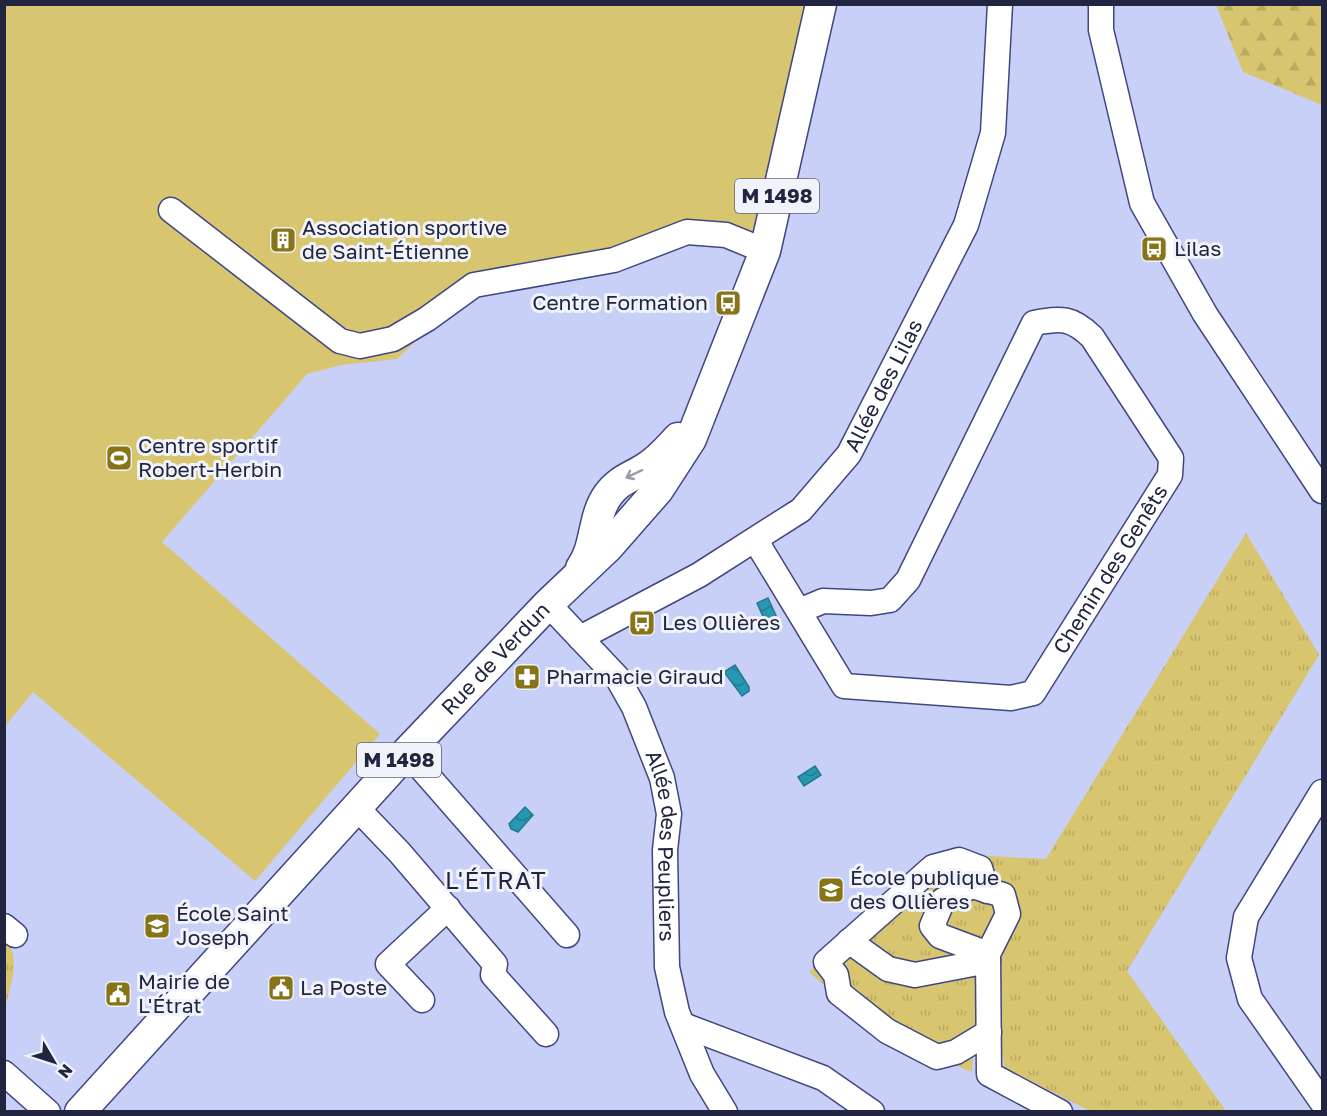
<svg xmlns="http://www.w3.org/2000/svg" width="1327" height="1116" viewBox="0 0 1327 1116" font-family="'Golos Text',sans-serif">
<defs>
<pattern id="forest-firs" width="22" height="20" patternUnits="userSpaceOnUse" patternTransform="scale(1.5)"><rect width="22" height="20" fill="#d8c56f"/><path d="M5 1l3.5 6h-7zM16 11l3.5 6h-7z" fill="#b9a961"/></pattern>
<pattern id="park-tufts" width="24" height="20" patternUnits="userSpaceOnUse" patternTransform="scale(1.5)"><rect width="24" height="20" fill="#d8c56f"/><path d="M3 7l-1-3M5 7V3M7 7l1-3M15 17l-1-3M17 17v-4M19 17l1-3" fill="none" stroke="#b9a961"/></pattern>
<pattern id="water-waves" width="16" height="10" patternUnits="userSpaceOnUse" patternTransform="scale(1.5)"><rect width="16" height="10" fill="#2798b2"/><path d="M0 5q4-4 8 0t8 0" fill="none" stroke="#217c92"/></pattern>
</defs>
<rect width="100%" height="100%" fill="#c9d0f8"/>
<path fill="#d8c56f" d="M5,5H821L765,251L687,232L474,285L397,359L341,365L307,374L162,542L380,734L255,881L33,692L5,726Z"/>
<path fill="url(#forest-firs)" d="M1216,5H1322V105L1243,72Z"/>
<path fill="url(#park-tufts)" d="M1246,533L1319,655L1127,971L1226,1111H1090L1005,1068L999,1038L974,1041L972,1072L884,1037L809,972L933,853L1046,859Z
M5,940C22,955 10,988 5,1007Z"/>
<path fill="url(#water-waves)" stroke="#267690" stroke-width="1.5" d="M768,598L777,618L766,623L757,603Z
M735,665L749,687V691L742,696L724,672Z
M815,766L821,775L804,786L798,777Z
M525,807L533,815L518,832L511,829L509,824Z"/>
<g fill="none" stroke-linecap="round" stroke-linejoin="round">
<defs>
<g id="minor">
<path d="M1101,4V30L1142,203L1205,314L1322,491"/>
<path d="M171,210L340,341L360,346L393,339L427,319L474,285L614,260L687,232L726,235L765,251"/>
<path id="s1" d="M757,540L762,551L844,686L1011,698L1033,693L1170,475L1171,458L1092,337C1071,317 1062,318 1034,323L908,580L890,600L871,603L823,601L799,611"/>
<path id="s2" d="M548,604L617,677L634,707L662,778L669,814L665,850L667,967L677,1012L702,1074L725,1112"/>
<path id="s3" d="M580,638L699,575L801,510L849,454L966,225L993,133L1000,4"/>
<path d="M407,752L567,935"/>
<path d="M1322,792L1246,917L1239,958L1250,999L1322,1102"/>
<path d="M357,808L400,853L495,964L493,975L546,1034"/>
<path d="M987,891L980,868L959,860L933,867L826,962L836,975L839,993L887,1031L937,1057L956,1052L989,1032"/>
<path d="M4,926L15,935"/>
<path d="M849,941L888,969L915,975L988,961"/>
<path d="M988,954L940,936L932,926L943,900L972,886L1003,895L1008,914L988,954L989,1074L1060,1112"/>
<path d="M422,1000L388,964L448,908"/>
<path d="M683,1025L823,1078L872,1112"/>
<path d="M4,1073L48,1112"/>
</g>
<g id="major">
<path d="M581,568C597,546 592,517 608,495C618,481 629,478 644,469C658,461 668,449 678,438"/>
<path id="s4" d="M80,1112L407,752L548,604L608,547L658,490L691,439L765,251L821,4"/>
</g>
</defs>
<use href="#minor" stroke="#414780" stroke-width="27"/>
<use href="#major" stroke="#414780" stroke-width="33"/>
<use href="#minor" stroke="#fff" stroke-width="24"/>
<use href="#major" stroke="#fff" stroke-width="30"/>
</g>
<defs><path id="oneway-shaft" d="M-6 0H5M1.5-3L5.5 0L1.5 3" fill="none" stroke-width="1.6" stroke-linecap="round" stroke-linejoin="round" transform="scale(1.5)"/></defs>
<use stroke="#9c9da9" href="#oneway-shaft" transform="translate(634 474) rotate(155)"/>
<defs>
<symbol id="building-square" viewBox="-11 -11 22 22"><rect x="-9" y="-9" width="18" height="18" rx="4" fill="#867417" stroke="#f1f3fa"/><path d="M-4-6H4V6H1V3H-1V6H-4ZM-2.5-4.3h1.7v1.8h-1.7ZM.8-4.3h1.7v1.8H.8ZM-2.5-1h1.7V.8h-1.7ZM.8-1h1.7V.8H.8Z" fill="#fff"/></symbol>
<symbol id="bus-square" viewBox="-11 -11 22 22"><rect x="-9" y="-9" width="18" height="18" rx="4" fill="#867417" stroke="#f1f3fa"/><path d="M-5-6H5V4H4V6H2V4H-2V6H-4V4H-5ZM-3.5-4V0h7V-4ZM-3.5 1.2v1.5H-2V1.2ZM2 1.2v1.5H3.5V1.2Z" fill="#fff"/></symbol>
<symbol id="stadium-square" viewBox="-11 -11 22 22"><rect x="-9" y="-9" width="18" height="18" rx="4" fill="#867417" stroke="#f1f3fa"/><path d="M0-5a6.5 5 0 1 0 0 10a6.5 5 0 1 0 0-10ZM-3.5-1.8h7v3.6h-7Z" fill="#fff"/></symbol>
<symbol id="pharmacy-square" viewBox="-11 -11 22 22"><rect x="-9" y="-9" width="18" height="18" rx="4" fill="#867417" stroke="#f1f3fa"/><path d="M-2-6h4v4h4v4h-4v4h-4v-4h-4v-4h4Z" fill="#fff"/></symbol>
<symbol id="school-square" viewBox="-11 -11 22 22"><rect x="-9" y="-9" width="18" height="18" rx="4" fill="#867417" stroke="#f1f3fa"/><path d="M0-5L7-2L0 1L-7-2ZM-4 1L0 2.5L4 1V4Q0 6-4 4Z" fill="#fff"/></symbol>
<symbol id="civic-square" viewBox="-11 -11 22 22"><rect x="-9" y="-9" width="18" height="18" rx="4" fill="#867417" stroke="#f1f3fa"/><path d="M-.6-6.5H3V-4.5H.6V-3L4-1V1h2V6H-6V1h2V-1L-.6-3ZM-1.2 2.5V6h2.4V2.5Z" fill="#fff"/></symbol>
</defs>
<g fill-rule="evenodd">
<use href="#building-square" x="268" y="225" width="30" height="30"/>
<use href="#bus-square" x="1139" y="234" width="30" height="30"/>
<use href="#bus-square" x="713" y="288" width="30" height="30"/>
<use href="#stadium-square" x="104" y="443" width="30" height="30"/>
<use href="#bus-square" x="627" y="608" width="30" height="30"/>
<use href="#pharmacy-square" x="512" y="662" width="30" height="30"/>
<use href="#school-square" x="816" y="875" width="30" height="30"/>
<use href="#school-square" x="142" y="911" width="30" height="30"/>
<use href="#civic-square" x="266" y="973" width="30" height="30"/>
<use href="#civic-square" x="103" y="979" width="30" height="30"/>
</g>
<g text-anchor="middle" stroke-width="6" stroke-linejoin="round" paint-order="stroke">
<g fill="#f1f3fa" stroke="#606377" stroke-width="1.5">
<rect x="735" y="179" width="84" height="34" rx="4.5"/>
<rect x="357" y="743" width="84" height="34" rx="4.5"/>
</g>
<g font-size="20" font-weight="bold" fill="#22253f">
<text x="777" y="203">M 1498</text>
<text x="399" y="767">M 1498</text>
</g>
<g font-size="21" fill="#22253f" stroke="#f1f3fa" text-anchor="start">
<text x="302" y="235">Association sportive<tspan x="302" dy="24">de Saint-Étienne</tspan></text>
<text x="1174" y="256">Lilas</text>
<text x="708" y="310" text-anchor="end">Centre Formation</text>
<text x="138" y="453">Centre sportif<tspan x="138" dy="24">Robert-Herbin</tspan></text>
<text x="662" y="630">Les Ollières</text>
<text x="546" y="684">Pharmacie Giraud</text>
<text x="850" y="885">École publique<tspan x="850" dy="24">des Ollières</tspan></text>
<text x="176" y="921">École Saint<tspan x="176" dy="24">Joseph</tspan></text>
<text x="138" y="989">Mairie de<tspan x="138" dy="24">L'Étrat</tspan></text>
<text x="300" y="995">La Poste</text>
</g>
<g font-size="21" fill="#22253f" stroke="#f1f3fa">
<text dy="7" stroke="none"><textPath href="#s3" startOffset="406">Allée des Lilas</textPath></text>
<text dy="7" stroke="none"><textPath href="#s1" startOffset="506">Chemin des Genêts</textPath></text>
<text dy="7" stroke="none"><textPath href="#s4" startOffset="615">Rue de Verdun</textPath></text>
<text dy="7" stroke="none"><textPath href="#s2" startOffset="279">Allée des Peupliers</textPath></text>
</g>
<g font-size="24" letter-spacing="1.5" fill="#22253f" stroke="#f1f3fa">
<text x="496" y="889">L'ÉTRAT</text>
</g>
</g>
<rect width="1327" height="1116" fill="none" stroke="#22253f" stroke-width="12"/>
<g transform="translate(54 1062) rotate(129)" stroke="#f1f3fa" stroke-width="4.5" paint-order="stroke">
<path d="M0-4.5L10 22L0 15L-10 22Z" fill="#22253f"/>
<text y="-9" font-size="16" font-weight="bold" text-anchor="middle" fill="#22253f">N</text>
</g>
</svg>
